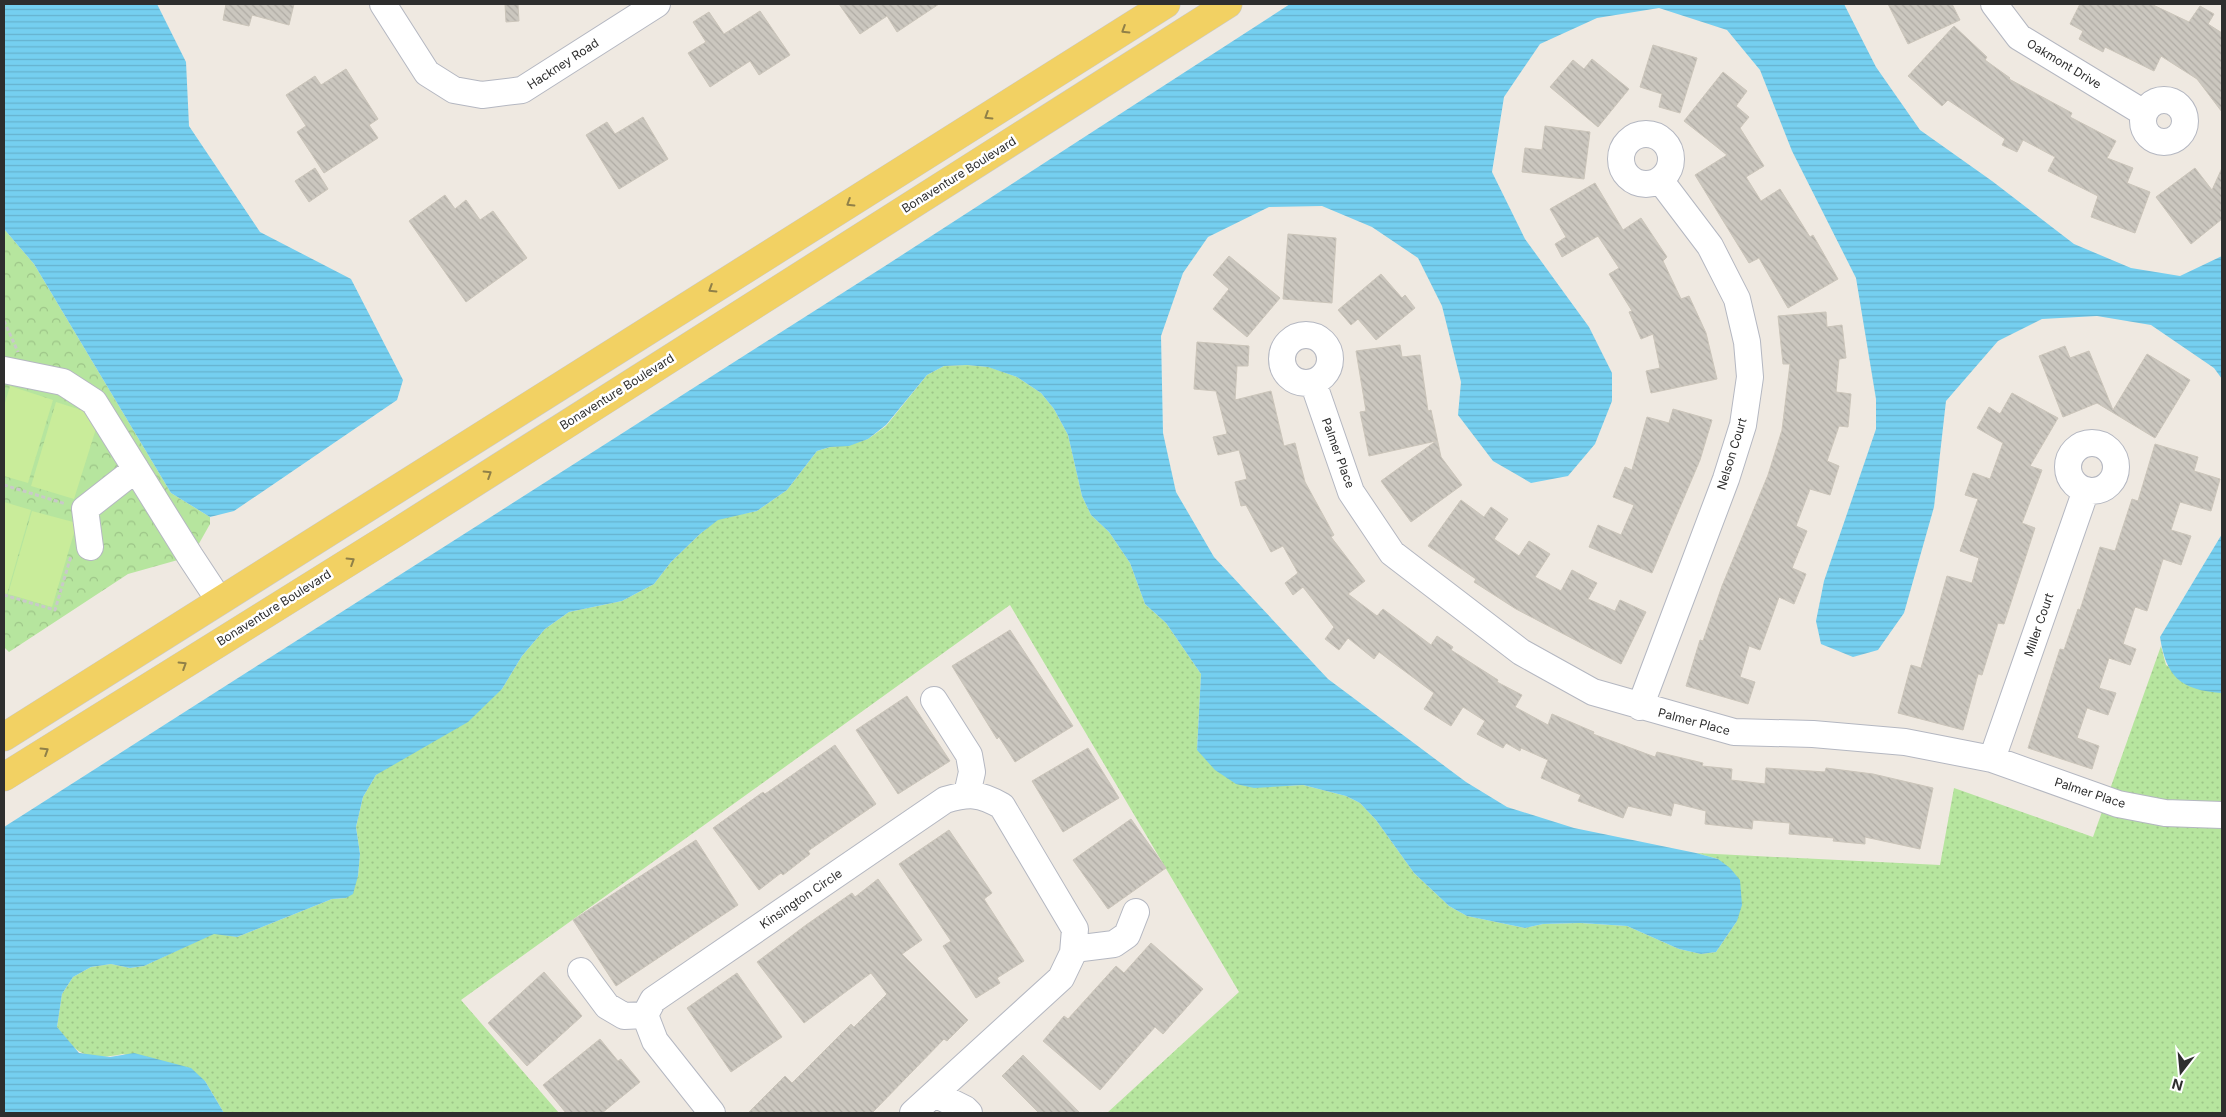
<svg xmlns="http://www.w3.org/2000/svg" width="2226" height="1117" viewBox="0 0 2226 1117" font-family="Inter,sans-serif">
<defs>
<pattern id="grass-dots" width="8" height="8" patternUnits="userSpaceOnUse" patternTransform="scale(1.25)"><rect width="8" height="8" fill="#b6e59e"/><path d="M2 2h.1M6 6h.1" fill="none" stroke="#9dc588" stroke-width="1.8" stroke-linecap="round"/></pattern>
<pattern id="forest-crowns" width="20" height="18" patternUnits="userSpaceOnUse" patternTransform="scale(1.25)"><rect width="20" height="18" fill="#b6e59e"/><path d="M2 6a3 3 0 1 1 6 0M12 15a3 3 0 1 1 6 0" fill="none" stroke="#9dc588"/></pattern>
<pattern id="water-rules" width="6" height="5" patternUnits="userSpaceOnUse" patternTransform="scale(1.25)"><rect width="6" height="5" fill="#75cff0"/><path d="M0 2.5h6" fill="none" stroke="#66b2ce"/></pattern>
<pattern id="building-back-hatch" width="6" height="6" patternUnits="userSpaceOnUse" patternTransform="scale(1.25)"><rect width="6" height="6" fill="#cbc7bf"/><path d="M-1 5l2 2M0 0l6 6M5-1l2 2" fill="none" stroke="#afaba4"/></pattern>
</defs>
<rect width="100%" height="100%" fill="#efe9e1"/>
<path fill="url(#grass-dots)" d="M967,365L989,367L1017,377L1041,393L1054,409L1068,435L1082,496L1091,515L1109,532L1130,563L1145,604L1166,623L1201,674L1197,750L1283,786L1303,785L1346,796L1360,803L1376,820L1414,873L1449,906L1467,916L1525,928L1543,924L1580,923L1627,926L1679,949L1701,954L1716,952L1737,921L1718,859L1696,853L1940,865L1954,788L2093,837L2161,646L2166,665L2222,693V1113H1107L1239,992L1010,605L461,1000L559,1113H224L205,1081L123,1054C88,1061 77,1056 57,1027L62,994L73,977L91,967L111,964L130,968L144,966L214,933L237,937L332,899L346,898L358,876L360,854L356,827L363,797L376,775L502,689L522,656L545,629L569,612L622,601L654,584L671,562L700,534L718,519L757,511L787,490L817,451L830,447L849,445L868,439L886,426L927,375L944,366Z"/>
<path fill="url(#forest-crowns)" d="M4,229L34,264L171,493L210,517V524L192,556L128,574L9,652L4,647Z"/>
<path fill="#c9ec9a" d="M10,386L53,400L28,483L4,476V406Z
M56,402L100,416L74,499L31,486Z
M4,502L31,510L7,594L4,593Z
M32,511L77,523L52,607L8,594Z"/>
<path fill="url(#water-rules)" d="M4,4H157L186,62L189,126L260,232L351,279L403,380L397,400L234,511L210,517L171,493L34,264L4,229Z
M1290,4H1844L1876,67L1920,130L1992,181L2074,244L2131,268L2180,276L2222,256V379L2214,368L2151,325L2097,316L2042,319L1998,341L1946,401L1934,507L1904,613L1878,650L1853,657L1821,644L1816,621L1824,581L1876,429V399L1856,278L1792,151L1760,70L1727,30L1659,8L1597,18L1540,44L1504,97L1492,172L1525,239L1589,327L1612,373V401L1595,444L1568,476L1531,483L1493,461L1458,415L1461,382L1442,306L1418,258L1372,227L1322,206L1269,207L1208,237L1183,273L1161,336L1163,433L1176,492L1214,557L1328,679L1466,782L1507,807L1574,828L1696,853L1718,859L1730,868L1740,880L1742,905L1737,921L1716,952L1701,954L1679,949L1627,926L1580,923L1543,924L1525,928L1467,916L1449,906L1414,873L1376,820L1360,803L1346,796L1303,785L1254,788L1236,784L1215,770L1197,750L1201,674L1166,623L1145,604L1130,563L1109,532L1091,515L1082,496L1068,435L1054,409L1041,393L1017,377L988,367L967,365L944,366L927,375L886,425L868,439L849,446L830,447L817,451L787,490L757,511L718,520L700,534L671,562L654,584L622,601L569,612L545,629L522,656L502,689L468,722L376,775L363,797L356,827L360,854L358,876L353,894L346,898L332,899L237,937L214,934L144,966L130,968L111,964L91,967L73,977L62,994L57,1027L79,1053L110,1057L134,1053L191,1068L205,1081L224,1113H4V827L885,266Z
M2222,534V693H2221C2181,690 2166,677 2160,637Z"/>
<path fill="url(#building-back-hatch)" stroke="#cbc5ba" d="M226,4H294L289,25L252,15L249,26L223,20Z
M505,4H518L519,21L506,22Z
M839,4H939L897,32L887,16L860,34Z
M1888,4H1952L1960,20L1908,44Z
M2080,4H2151L2189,22L2200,6L2214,14L2208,24L2222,33V112L2197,79L2161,56L2154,71L2105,47L2103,52L2079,39L2083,31L2070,24Z
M760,11L790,55L759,75L750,61L710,87L688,53L706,42L693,22L709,12L724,34Z
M1954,26L1987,57L1985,60L2010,78L2009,79L2072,113L2070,117L2116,141L2107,158L2133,168L2127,183L2150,192L2135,233L2091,217L2098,196L2048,171L2055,157L2023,140L2017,152L2002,145L2005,139L1948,100L1942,106L1908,76Z
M1653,45L1697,58L1680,113L1659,107L1662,94L1640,87Z
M1592,59L1629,89L1598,127L1550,87L1573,60L1584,69Z
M346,69L378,119L369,125L378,138L324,173L297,132L306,126L286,95L315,76L321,85Z
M1723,72L1747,91L1736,106L1749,117L1740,128L1764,166L1746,177L1761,201L1780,189L1810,237L1813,235L1838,279L1788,308L1759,258L1749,263L1695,175L1727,155L1684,121Z
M643,117L668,159L619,189L586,135L607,122L615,134Z
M1545,126L1590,132L1584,179L1522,172L1525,148L1542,150Z
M315,168L328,189L309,202L295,181Z
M2195,168L2212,190L2222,168V219L2191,244L2156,197Z
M1595,183L1623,230L1641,218L1667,257L1663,261L1681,299L1689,296L1706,333L1717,379L1651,393L1646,371L1660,368L1653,334L1641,339L1629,312L1632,311L1609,274L1619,268L1598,236L1562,257L1555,244L1566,237L1550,209Z
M445,195L455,209L466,200L480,220L493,211L527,258L466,302L409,221Z
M1288,234L1336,238L1332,303L1283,299Z
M1229,256L1280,298L1247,337L1213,309L1229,289L1213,275Z
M1381,274L1402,298L1405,295L1415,308L1376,340L1358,319L1351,325L1338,310Z
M1826,312L1827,327L1842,325L1846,358L1839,359L1836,392L1851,394L1848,427L1839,426L1827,461L1839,466L1830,495L1810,489L1796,526L1807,531L1792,568L1806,574L1794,604L1779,597L1760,650L1749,646L1740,677L1755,682L1748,704L1686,686L1700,640L1703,641L1722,586L1768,475L1782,430L1790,364H1783L1778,316Z
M1197,342L1249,346L1248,366H1237L1235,400L1271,391L1284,446L1295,443L1305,482L1334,535L1331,537L1365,581L1348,594L1377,616L1383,609L1431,645L1437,636L1453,647L1451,650L1498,680L1497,682L1522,695L1515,707L1548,725L1552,714L1594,732L1593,734L1655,757L1657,752L1703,763L1702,766L1732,769L1731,780L1765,784L1766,768L1825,772L1826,768L1873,774L1933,788L1920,849L1865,837V844L1833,841L1834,838L1789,834L1790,823L1753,820L1752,829L1705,824L1706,811L1674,803L1671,816L1628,806L1623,818L1578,801L1581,795L1541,778L1548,760L1521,748L1520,751L1506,743L1503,748L1477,734L1485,721L1463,707L1451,726L1424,709L1434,693L1379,652L1374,659L1348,638L1339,650L1325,639L1334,627L1303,587L1293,595L1285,583L1298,573L1283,546L1271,552L1246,505L1241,506L1235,482L1247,479L1239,450L1218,455L1213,437L1227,434L1216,391L1194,389Z
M1400,345L1402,357L1420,355L1428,411L1431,410L1441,457L1462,485L1411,522L1381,481L1436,441L1369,456L1360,412L1366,411L1356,351Z
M2065,346L2070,358L2089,351L2113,410L2147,354L2190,380L2155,438L2097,403L2063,417L2039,356Z
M2012,393L2058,418L2030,466L2042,470L2022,523L2035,528L2004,624L1998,623L1982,675L1978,674L1963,730L1898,713L1911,665L1921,668L1947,576L1972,583L1979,558L1960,551L1978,499L1965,495L1973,473L1990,479L2003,443L1977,428L1989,407L2000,414Z
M1673,409L1712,420L1700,460L1652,573L1589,547L1598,525L1621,535L1634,505L1613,497L1625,467L1632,470L1647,417L1669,423Z
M2155,444L2198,457L2194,471L2220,479L2211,511L2180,502L2171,530L2191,536L2181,565L2163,559L2147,611L2135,607L2123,644L2136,649L2130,665L2109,658L2099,688L2116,693L2108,715L2087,708L2077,738L2099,746L2092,769L2028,748L2060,649L2064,650L2078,609L2080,610L2100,547L2115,551L2132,499L2138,501Z
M1461,500L1484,517L1491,507L1508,519L1494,539L1519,556L1529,541L1550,554L1535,577L1561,591L1572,570L1597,583L1588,599L1615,611L1620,600L1646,612L1621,664L1516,609L1474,582L1476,579L1428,546Z
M1010,630L1073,726L1015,762L999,737L997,739L952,666Z
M907,696L950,761L898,794L856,730Z
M835,745L876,804L808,851L810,854L783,875L781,873L759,890L713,828L763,792L765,794Z
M1088,748L1119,798L1063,832L1032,781Z
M1131,819L1166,868L1108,909L1073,860Z
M949,830L992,893L984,899L1024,961L997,978L1000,983L976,998L943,946L951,941L899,864Z
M696,840L738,905L616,986L573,920Z
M878,879L922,940L902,954L968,1020L947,1041L944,1039L872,1113H748L785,1076L792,1083L851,1024L854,1027L887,994L871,973L804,1023L757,962L806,925L852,893L855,897Z
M1151,943L1203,989L1163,1034L1155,1027L1100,1090L1043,1041L1064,1016L1068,1019L1116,966L1124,973Z
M544,972L582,1016L527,1066L488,1023Z
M737,973L782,1037L731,1072L687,1008Z
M600,1039L618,1061L621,1059L640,1082L602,1113H566L543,1085Z
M1023,1055L1080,1113H1039L1002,1076Z"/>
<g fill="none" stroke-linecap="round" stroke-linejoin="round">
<defs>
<path id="minor" d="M383,4L427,73L454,90L482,95L522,90L657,4
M1994,4L2019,37L2144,113
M2143 121a21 21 0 1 1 42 0a21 21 0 1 1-42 0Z
M1621 159a25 25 0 1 1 50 0a25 25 0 1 1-50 0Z
M1282 359a24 24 0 1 1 48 0a24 24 0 1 1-48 0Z
M4,370L63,382L94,402L190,556L219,600
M1313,382L1351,492L1392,553L1521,652L1593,692L1734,732L1813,734L1905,742L1992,759L2118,804L2165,813L2222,815
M2068 467a24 24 0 1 1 48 0a24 24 0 1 1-48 0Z
M90,547L85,509L136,469
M934,700L969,755L972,772L967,794
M1640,707L1726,479L1743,425L1750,377L1747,342L1737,299L1710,246L1660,180
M1992,759L2086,490
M1074,949L1114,944L1127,935L1136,912
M581,971L607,1006L624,1016L645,1015
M935,1094L965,1109L969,1113
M712,1113L655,1041L645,1015L653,1000L945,800C969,793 979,793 1002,806L1075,929L1073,953L1061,978L913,1113"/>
<path id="major" d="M4,737L1166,4
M4,777L394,534L1228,4"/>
</defs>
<use href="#minor" stroke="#b4b7c1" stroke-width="28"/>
<use href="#major" stroke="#c9c9c9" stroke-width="29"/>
<path stroke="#c9c9c9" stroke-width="3" stroke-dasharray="4 2.5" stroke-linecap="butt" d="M4,321L18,352
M4,485L66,504
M4,595L55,610L71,556"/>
<use href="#minor" stroke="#fff" stroke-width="26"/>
<use href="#major" stroke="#f2d163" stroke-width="28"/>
</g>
<defs><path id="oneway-chevron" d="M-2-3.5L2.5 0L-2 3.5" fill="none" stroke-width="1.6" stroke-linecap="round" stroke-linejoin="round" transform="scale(1.25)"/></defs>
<g stroke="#908048">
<use href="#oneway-chevron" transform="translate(1125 30) rotate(148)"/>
<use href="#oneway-chevron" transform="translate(988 116) rotate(148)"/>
<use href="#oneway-chevron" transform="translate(850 203) rotate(148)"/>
<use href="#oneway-chevron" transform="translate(712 289) rotate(148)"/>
<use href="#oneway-chevron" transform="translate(488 474) rotate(-32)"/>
<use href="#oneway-chevron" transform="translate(351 561) rotate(-32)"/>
<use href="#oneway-chevron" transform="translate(183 665) rotate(-32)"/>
<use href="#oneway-chevron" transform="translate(45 751) rotate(-32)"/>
</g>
<g text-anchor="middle" stroke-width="5" stroke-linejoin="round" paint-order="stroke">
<g font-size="12" fill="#2e2e2e" stroke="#fff">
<text transform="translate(563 64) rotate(-33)" y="4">Hackney Road</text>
<text transform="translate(2064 64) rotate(31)" y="4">Oakmont Drive</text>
<text transform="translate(959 175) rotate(-32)" y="4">Bonaventure Boulevard</text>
<text transform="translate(617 392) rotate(-32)" y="4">Bonaventure Boulevard</text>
<text transform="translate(1338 453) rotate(70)" y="4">Palmer Place</text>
<text transform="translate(1732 454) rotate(-73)" y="4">Nelson Court</text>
<text transform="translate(274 608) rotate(-32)" y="4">Bonaventure Boulevard</text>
<text transform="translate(2039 625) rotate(-71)" y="4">Miller Court</text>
<text transform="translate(1694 722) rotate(15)" y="4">Palmer Place</text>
<text transform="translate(2090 793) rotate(18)" y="4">Palmer Place</text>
<text transform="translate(801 899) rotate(-34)" y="4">Kinsington Circle</text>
</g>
</g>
<rect width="2226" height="1117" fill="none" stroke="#2e2e2e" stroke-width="10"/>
<g transform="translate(2181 1072) rotate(196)" stroke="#ffffff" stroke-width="4" paint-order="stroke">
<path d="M0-4L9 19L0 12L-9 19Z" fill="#2e2e2e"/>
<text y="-8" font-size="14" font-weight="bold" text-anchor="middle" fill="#2e2e2e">N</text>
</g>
</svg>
